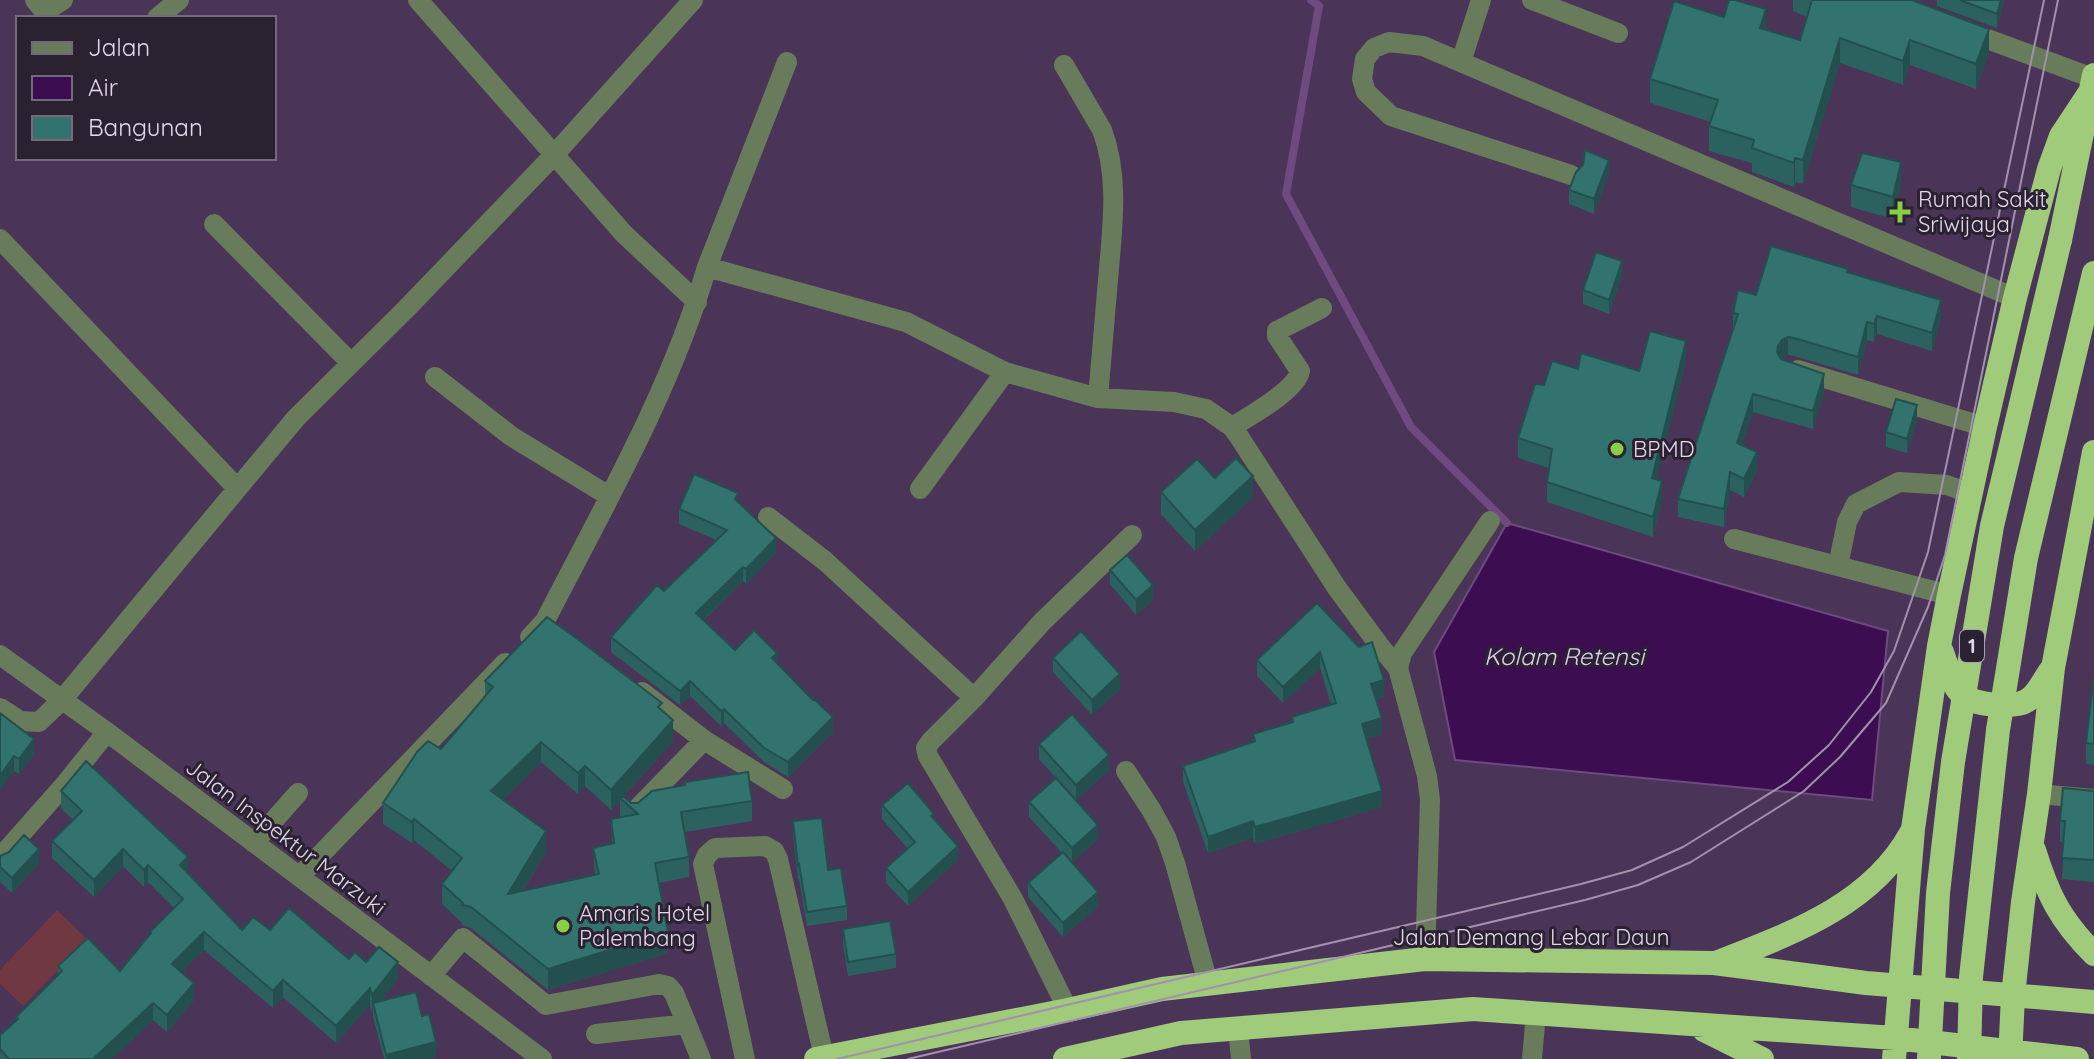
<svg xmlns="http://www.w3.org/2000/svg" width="2094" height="1059" viewBox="0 0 2094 1059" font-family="Quicksand,sans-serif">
<rect width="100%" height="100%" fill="#4a3457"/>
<path fill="#703840" d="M57,910L88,940L23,1006L0,984V970Z"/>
<path fill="#3c0e51" stroke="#6e4a80" stroke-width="2" d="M1507,523L1888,631L1872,800L1455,760L1434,652Z"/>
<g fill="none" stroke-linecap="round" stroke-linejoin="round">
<path stroke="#6e4a80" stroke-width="8" d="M1311,0L1319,6L1286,194L1411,427L1507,523"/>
<path stroke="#687b5a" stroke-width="20" d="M35,0L50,18
M418,0L624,234L697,302
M1532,0L1618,33
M45,12L63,0
M157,18L179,0
M1963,30L2093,78
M1461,62L1481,0
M1064,65L1102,130C1120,177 1112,231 1108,280C1105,319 1101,359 1098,398
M1571,175L1391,116L1366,92L1362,79L1365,59L1374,48L1389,42L1423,46L2015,298
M214,224L351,363
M0,239L237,488
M707,267L906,322L1005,372L1098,398L1174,402L1206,409L1232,427L1238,435L1337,588L1382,649L1398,668
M1798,370L1985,427
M435,377L511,436L609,496
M1232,427C1249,416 1296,391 1300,371L1277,336V331L1322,308
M920,489L1005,372
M768,517L825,561L974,698
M1734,539L1949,595
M1838,566L1847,522L1856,504L1899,482L1947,485L1971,494
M530,637L545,621C604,506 670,392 707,267L787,62
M0,655L107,732L542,1059
M642,692L704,740L783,789
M0,708L20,721L39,722L62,700L296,418L407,308L554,155L693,0
M1126,771L1152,811L1166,837L1175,863L1208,983
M2039,794L2094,799
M638,808L704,740
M254,843L298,793
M0,858L66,783L107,732
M300,876L505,663
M1425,959L1430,800L1427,776L1398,668L1402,653L1490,521
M431,976L463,938L546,1005L659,984L668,986L674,993L701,1059
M1068,1010L1013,899L928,756L926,748L931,741L974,698L1042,622L1132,535
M1238,1028L1241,1059
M596,1034L687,1024
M745,1059L703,864L707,855L715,848L765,846L774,851L778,859L824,1057
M1532,1059L1536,1013"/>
<path stroke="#9fcb7b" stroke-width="24" d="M2060,240L2094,75
M1942,652C1955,691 1958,704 2003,705C2014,705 2024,705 2033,696C2040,689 2045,678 2051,670
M2034,850C2048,895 2060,920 2094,954
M1716,963C1790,934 1871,906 1911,833
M1704,1030L1762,1059
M816,1059L1068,1010L1162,989L1425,959L1714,963L1866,983L2094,1002
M1065,1059L1181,1033L1473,1009L1895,1038L2077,1059
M1894,1059L1913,829L1939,646L1949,595L1985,427L2015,298L2049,169L2061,136L2090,92
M2010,1059L2013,996L2023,902L2039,794L2053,668L2094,452"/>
<path stroke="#a291ad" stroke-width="2" d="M837,1059L1581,884L1632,870L1683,847L1788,782L1829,745L1871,692L1894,651L1928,552L2044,0
M908,1059L1585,900L1638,885L1691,862L1804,791L1840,757L1886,703L1928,607L1945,555L2058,0"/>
<path stroke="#9fcb7b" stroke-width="24" d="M1929,1059L1938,893L1953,762L1992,526L2060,240
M1969,1059L1971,977L1998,730L2026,558L2094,273"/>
</g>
<path fill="#2b625f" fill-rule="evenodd" d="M1793,0H1912L1989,53L1976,89L1910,65L1903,85L1840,63L1803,184L1795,182L1794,187L1752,172V163L1709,151V126L1711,122L1650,103V79L1766,30L1800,40L1807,17L1793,11Z
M1937,0H2004L1997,28L1937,6Z
M1609,174L1594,214L1569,204V190Z
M1901,184L1893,219L1851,207V185Z
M1848,272L1941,318L1932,351L1877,334L1874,342L1867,340L1858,375L1794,356L1788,355L1782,358L1781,359L1824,392L1813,429L1753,412L1742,445L1757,470L1744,497L1730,490L1724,527L1678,517V499L1733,330V313L1756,295Z
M1622,276L1609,314L1583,304V290Z
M1686,361L1656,479L1662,501L1653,537L1547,502V482L1549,468L1518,458V438L1544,385L1578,369L1639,371Z
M1917,420L1907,453L1886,447V432Z
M1215,478L1253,497L1195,551L1161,514V492Z
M738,501L776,553L746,584L743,581L704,620L735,650L777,664L833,732L788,777L764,762L724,723L721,726L690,696L680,705L611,652V637L664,591L716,540L679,524V509Z
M1110,570L1153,600L1136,615L1110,584Z
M1317,603L1384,697L1376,699L1382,734L1366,739L1382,807L1255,844L1253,838L1208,853L1183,782V766L1253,741V734L1292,722V717L1331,705L1320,668L1283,703L1257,676V660Z
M1053,658L1120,689L1092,715L1053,672Z
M2094,677V765L2086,764V743Z
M485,681L662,710L673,741L623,797L631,803L752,801V821L685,832L689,857V877L659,883L668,953L548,990L471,928L462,925V923L442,904V884L452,871L414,840L412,843L383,824V803L441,749L485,696ZM541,762L578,794L585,786L611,810L620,800V817L611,819L612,843L593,848L595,875L523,891L546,852L503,800Z
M0,713L34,754L19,774L14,771Z
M1039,744L1109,770L1076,800L1039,759Z
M61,791L188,874L242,930H270L349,959L366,962L398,979L381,1001L422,1016L436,1057L428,1059H384L373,1017V1010L372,1012L370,1005L336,1043L283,997L273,1008L204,950L181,972L194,1000L167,1032L153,1020L112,1059H0V1035L16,1021V1017L58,976V966L120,971L150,935V932L174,908L148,882L144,887L123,866L94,897L52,858V841L73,820L61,808Z
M2094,791V882L2062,879L2064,842H2060V821Z
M1029,802L1098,839L1072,863L1098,907L1063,937L1028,897V883L1062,853L1029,817Z
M882,805L934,820L958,860L908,906L886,883V868L908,849L882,819Z
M793,821L828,870L847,906V920L807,926L799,879H798L793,836Z
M0,856L39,864L12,893L0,882Z
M843,929L896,954V968L848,976L843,944Z"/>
<path fill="#23504e" d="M2001,0H2004L1997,28V14Z
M1766,9V34L1760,28Z
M1989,29V53L1976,89V64Z
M1840,38V63L1803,184V160Z
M1910,40V65L1903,85V61Z
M1795,158V182L1794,187V163Z
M1609,160V174L1594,214V199Z
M1901,162V184L1893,219V197Z
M1622,261V276L1609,314V300Z
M1941,300V318L1932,351V333Z
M1877,316V334L1874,342V324Z
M1867,322V340L1858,375V357Z
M1788,337V355L1782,358L1778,364V346L1782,340Z
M1686,341V361L1652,498V478Z
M1824,374V392L1813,429V411Z
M1753,394V412L1737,461V443Z
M1917,405V420L1907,453V439Z
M1757,452V470L1744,497V479Z
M1730,472V490L1724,527V509Z
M1253,476V497L1195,551V530Z
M1662,481V501L1653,537V517Z
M776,538V553L746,584V569Z
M743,567V581L696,627V613Z
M1153,585V600L1136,615V600Z
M1320,652V668L1283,703V687Z
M777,653V667L772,658Z
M1120,674V689L1092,715V700Z
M1384,680V697L1371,701V684Z
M690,681V696L680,705V691Z
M724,709V723L721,726V711Z
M833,717V732L788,777V762Z
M1382,718V734L1362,741V724Z
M673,720V741L621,799L620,798V800L611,810V790Z
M34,739V754L19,774V759Z
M541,742V762L491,812V791Z
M1109,755V770L1076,800V785Z
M14,756V771L0,790V776Z
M585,766V786L578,794V773Z
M1382,791V807L1255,844V827Z
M414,819V840L412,843V822Z
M1253,821V838L1208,853V837Z
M1098,825V839L1072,863V848Z
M546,831V852L508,915V894Z
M958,846V860L908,906V892Z
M39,849V864L12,893V878Z
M123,849V866L94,897V880Z
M188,857V874L180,865Z
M148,865V882L144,887V870Z
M1098,892V907L1063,937V923Z
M204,932V950L172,981V964Z
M668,932V953L548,990V969Z
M398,962V979L375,1009L373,1003V1010L372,1012V995Z
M283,980V997L273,1008V991Z
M194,983V1000L167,1032V1015Z
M370,988V1005L336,1043V1026Z
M153,1003V1020L112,1059H93Z
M436,1042V1057L428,1059H386V1055Z"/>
<path fill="#32726f" stroke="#23504e" stroke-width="2" d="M1729,0H1735L1766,9L1760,28L1800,40L1812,0H1912L1989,29L1976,64L1910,40L1903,61L1840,38L1803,160L1795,158L1794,163L1752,148L1754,140L1709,126L1718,100L1650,79L1674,1L1724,17Z
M1960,0H2001L1997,14Z
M1585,150L1609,160L1594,199L1569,190L1576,172L1583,165Z
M1862,153L1901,162L1893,197L1851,185Z
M1771,246L1848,269L1847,272L1941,300L1932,333L1877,316L1874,324L1867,322L1858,357L1794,338L1788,337L1782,340L1778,346L1777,352L1781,359L1824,374L1813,411L1753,394L1737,443L1757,452L1744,479L1730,472L1724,509L1678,499L1738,314L1733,313L1738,290L1756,295Z
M1596,252L1622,261L1609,300L1583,290Z
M1650,331L1686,341L1652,478L1662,481L1653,517L1547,482L1552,449L1518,438L1535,384L1544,385L1552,361L1578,369L1581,353L1639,371Z
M1896,399L1917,405L1907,439L1886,432Z
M1236,458L1253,476L1195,530L1161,492L1197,459L1215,478Z
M694,474L738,493L735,499L776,538L746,569L743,567L696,613L735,650L754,630L777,653L772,658L813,700L814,699L833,717L788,762L764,748L724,709L721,711L690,681L680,691L611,637L657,585L664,591L727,530L679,509Z
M1127,555L1153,585L1136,600L1110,570Z
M1317,603L1359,647L1372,642L1384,680L1371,684L1382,718L1362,724L1382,791L1255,827L1253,821L1208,837L1183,766L1255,741L1253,734L1293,722L1292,717L1336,703L1320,652L1283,687L1257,660Z
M547,617L583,643L662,703L658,707L673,720L611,790L585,766L578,773L541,742L491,791L546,831L508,894L599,874L593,848L614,843L611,819L638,814L620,798L624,797L631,803H638L652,791L685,785V782L748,772L752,801L681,812L689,857L655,863L668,932L548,969L471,907L462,905L463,903L442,884L462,858L414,819L412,822L383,803L417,752L428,741L441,749L493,687L485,681Z
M1081,631L1120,674L1092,700L1053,658Z
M2094,677V744L2086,743Z
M0,713L34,739L19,759L14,756L0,776Z
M1072,714L1109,755L1076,785L1039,744Z
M86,761L188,857L180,865L242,930L253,917L270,930L289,908L349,959L355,952L366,962L379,947L398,962L372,995L370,988L336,1026L283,980L273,991L204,932L172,964L194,983L167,1015L153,1003L93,1059H9L0,1049V1035L18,1019L16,1017L62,971L58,966L88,938L120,971L151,933L150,932L183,899L148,865L144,870L123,849L94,880L52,841L82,811L61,791Z
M1056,778L1098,825L1072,848L1029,802Z
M908,783L934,814L931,816L958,846L908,892L886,868L915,842L882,805Z
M2063,788L2094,791V860L2062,858L2065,821H2060Z
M822,818L828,870L841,868L847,906L807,912L799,864L798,865L793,821Z
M24,835L39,849L12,878L0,867V856L9,852Z
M1063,852L1098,892L1063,923L1028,883Z
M890,921L896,954L848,962L843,929Z
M416,992L422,1016L429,1014L436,1042L386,1055L373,1003Z"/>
<g fill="#8ace47" stroke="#2a2131" stroke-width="3">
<path d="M1896 200h8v8h8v8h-8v8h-8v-8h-8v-8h8z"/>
<circle cx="1617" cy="449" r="8"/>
<circle cx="563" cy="926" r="8"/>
</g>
<g text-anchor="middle" stroke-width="6" stroke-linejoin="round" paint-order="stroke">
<rect fill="#2a2131" stroke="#aca0b4" stroke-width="2" x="1960" y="630" width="24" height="32" rx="6"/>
<g font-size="20" font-weight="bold" fill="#e3d6ec">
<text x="1972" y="653">1</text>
</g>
<g font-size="22" fill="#e3d6ec" stroke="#2a2131" text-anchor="start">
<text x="1918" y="207">Rumah Sakit<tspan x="1918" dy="25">Sriwijaya</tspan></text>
<text x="1633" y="457">BPMD</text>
<text x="579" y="921">Amaris Hotel<tspan x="579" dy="25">Palembang</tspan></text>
</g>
<g font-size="22" fill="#e3d6ec" stroke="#2a2131">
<text transform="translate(286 837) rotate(37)" y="8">Jalan Inspektur Marzuki</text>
<text x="1531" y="945">Jalan Demang Lebar Daun</text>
</g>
<g font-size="24" font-style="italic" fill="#e2caf2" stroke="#2a2131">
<text x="1564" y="665">Kolam Retensi</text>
</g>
</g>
<rect x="16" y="16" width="260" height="144" fill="#2a2131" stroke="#74697c" stroke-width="2"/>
<rect x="32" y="42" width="40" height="12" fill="#687b5a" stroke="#74697c" stroke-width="2"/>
<text x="88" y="56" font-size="24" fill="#e3d6ec">Jalan</text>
<rect x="32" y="76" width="40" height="24" fill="#3c0e51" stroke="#74697c" stroke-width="2"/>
<text x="88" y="96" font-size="24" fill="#e3d6ec">Air</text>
<rect x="32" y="116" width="40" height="24" fill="#32726f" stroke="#74697c" stroke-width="2"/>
<text x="88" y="136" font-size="24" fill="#e3d6ec">Bangunan</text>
</svg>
